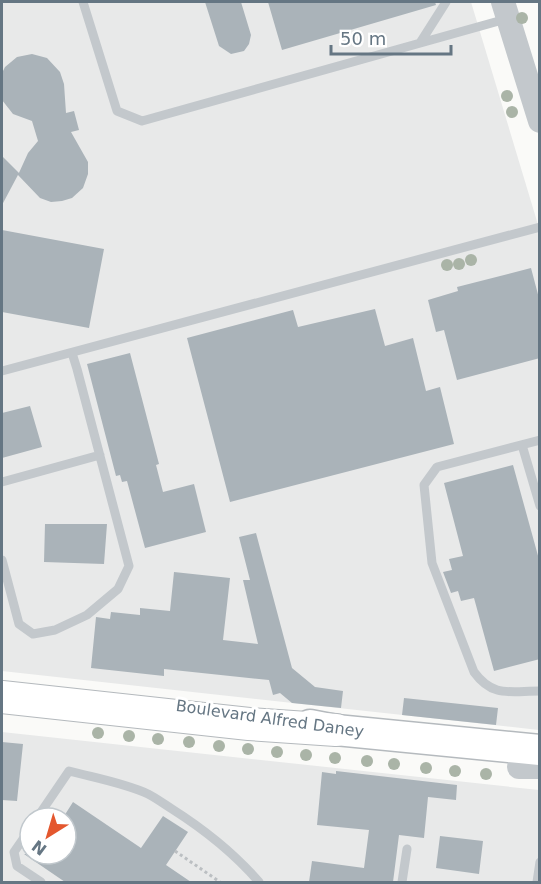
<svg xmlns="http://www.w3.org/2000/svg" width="541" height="884" viewBox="0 0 541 884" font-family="'DejaVu Sans',sans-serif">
<rect width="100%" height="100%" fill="#fafaf8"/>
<path fill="#e8e9e9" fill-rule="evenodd" d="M2,2H471L539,228V730L2,671Z
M2,732L539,790V882H2ZM30,818H66V854H30Z"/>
<path fill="#aab3b9" d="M205,2H241L251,35L249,44L244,51L231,54L219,46Z
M268,2H435L436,5L282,50Z
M32,54L47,58L60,72L64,84L66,113L74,111L79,130L71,132L88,162V174L83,188L72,198L62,201L51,202L40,198L18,175L28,153L38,141L32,121L13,114L2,100V73L5,67L17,57Z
M2,156L19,173L2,205Z
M2,230L104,249L89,328L2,312Z
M531,268L540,302V358L457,380L444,330L436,332L428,300L458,291L457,287Z
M375,309L385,346L413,338L426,391L440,387L454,444L230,502L187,338L293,310L298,327Z
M130,353L159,464L156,465L163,492L194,484L206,532L145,548L127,481L122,482L120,475L116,476L87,364Z
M30,406L42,447L2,458V413Z
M513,465L540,563V659L494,671L474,598L461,601L458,591L451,593L443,572L452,570L449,559L463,556L444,483Z
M45,524H107L104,564L44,562Z
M256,533L292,668L315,687L343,691L341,708L292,703L280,693L273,695L269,680L164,669V676L91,668L96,617L110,619L111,612L140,615V608L170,611L174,572L230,578L223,640L258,644L243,580H250L239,537Z
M404,698L498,708L496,725L402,715Z
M2,742L23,744L17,801L2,800Z
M336,771L457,785L456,800L428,797L424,838L399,835L393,882H309L312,861L364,868L369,830L317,825L322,772L336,774Z
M73,802L141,848L163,816L188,832L166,865L191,882H65L24,854H66V813Z
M440,836L483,841L479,874L436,868Z"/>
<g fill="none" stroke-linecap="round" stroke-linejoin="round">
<defs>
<path id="primary" d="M310,725L336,730L540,750"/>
<path id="trunk" d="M2,697L249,724L336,730"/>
</defs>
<use href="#primary" stroke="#b5babe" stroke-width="33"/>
<use href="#trunk" stroke="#b4b9bd" stroke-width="34"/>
<path stroke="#bbbfc2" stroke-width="3" stroke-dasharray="3 3" stroke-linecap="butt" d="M175,851L220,882"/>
<path stroke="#c3c8cc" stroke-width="9" d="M83,2L117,111L142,121L506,19
M420,43L446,2
M2,371L540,227
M540,440L437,467L424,485L432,563L474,672C493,698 510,691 540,691
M522,445L540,506
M2,482L100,455
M2,560L19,624L33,634L55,630L87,615L118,589L129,566L77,369L72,353
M37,818L69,771C95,778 124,783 148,794C156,798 164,804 172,809C205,830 234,853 259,882
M30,829L14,852L17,866L41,882
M402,882L407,849
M537,882L540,862"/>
<path stroke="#c3c8cc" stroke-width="24" d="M503,2L540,121
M519,767H540"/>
<use href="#primary" stroke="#fff" stroke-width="30"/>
<use href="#trunk" stroke="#fff" stroke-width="32"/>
</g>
<g fill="#aab4a7">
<circle cx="522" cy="18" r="6"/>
<circle cx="507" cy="96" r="6"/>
<circle cx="512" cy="112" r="6"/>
<circle cx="471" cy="260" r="6"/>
<circle cx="459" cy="264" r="6"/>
<circle cx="447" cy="265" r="6"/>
<circle cx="98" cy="733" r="6"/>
<circle cx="129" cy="736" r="6"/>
<circle cx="158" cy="739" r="6"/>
<circle cx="189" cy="742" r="6"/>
<circle cx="219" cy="746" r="6"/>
<circle cx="248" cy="749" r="6"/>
<circle cx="277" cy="752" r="6"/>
<circle cx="306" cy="755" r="6"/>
<circle cx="335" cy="758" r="6"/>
<circle cx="367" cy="761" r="6"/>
<circle cx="394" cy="764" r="6"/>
<circle cx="426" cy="768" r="6"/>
<circle cx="455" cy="771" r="6"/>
<circle cx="486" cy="774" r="6"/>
</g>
<g text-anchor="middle" stroke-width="6" stroke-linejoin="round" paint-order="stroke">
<g font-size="16" fill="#657683" stroke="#fff">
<text transform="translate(270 718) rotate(8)" y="6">Boulevard Alfred Daney</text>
</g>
</g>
<rect width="541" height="884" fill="none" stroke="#657683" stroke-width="6"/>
<g transform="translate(48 836) rotate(217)"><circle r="28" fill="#ffffff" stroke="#c1c8cd" stroke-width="1.5"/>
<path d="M0-4.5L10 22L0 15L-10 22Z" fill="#e4572e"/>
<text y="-9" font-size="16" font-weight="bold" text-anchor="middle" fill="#657683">N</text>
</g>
<path d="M331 45v9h120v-9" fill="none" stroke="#657683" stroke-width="3"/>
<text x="340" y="45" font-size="18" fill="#657683" stroke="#ffffff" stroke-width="4.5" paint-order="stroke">50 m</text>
</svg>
